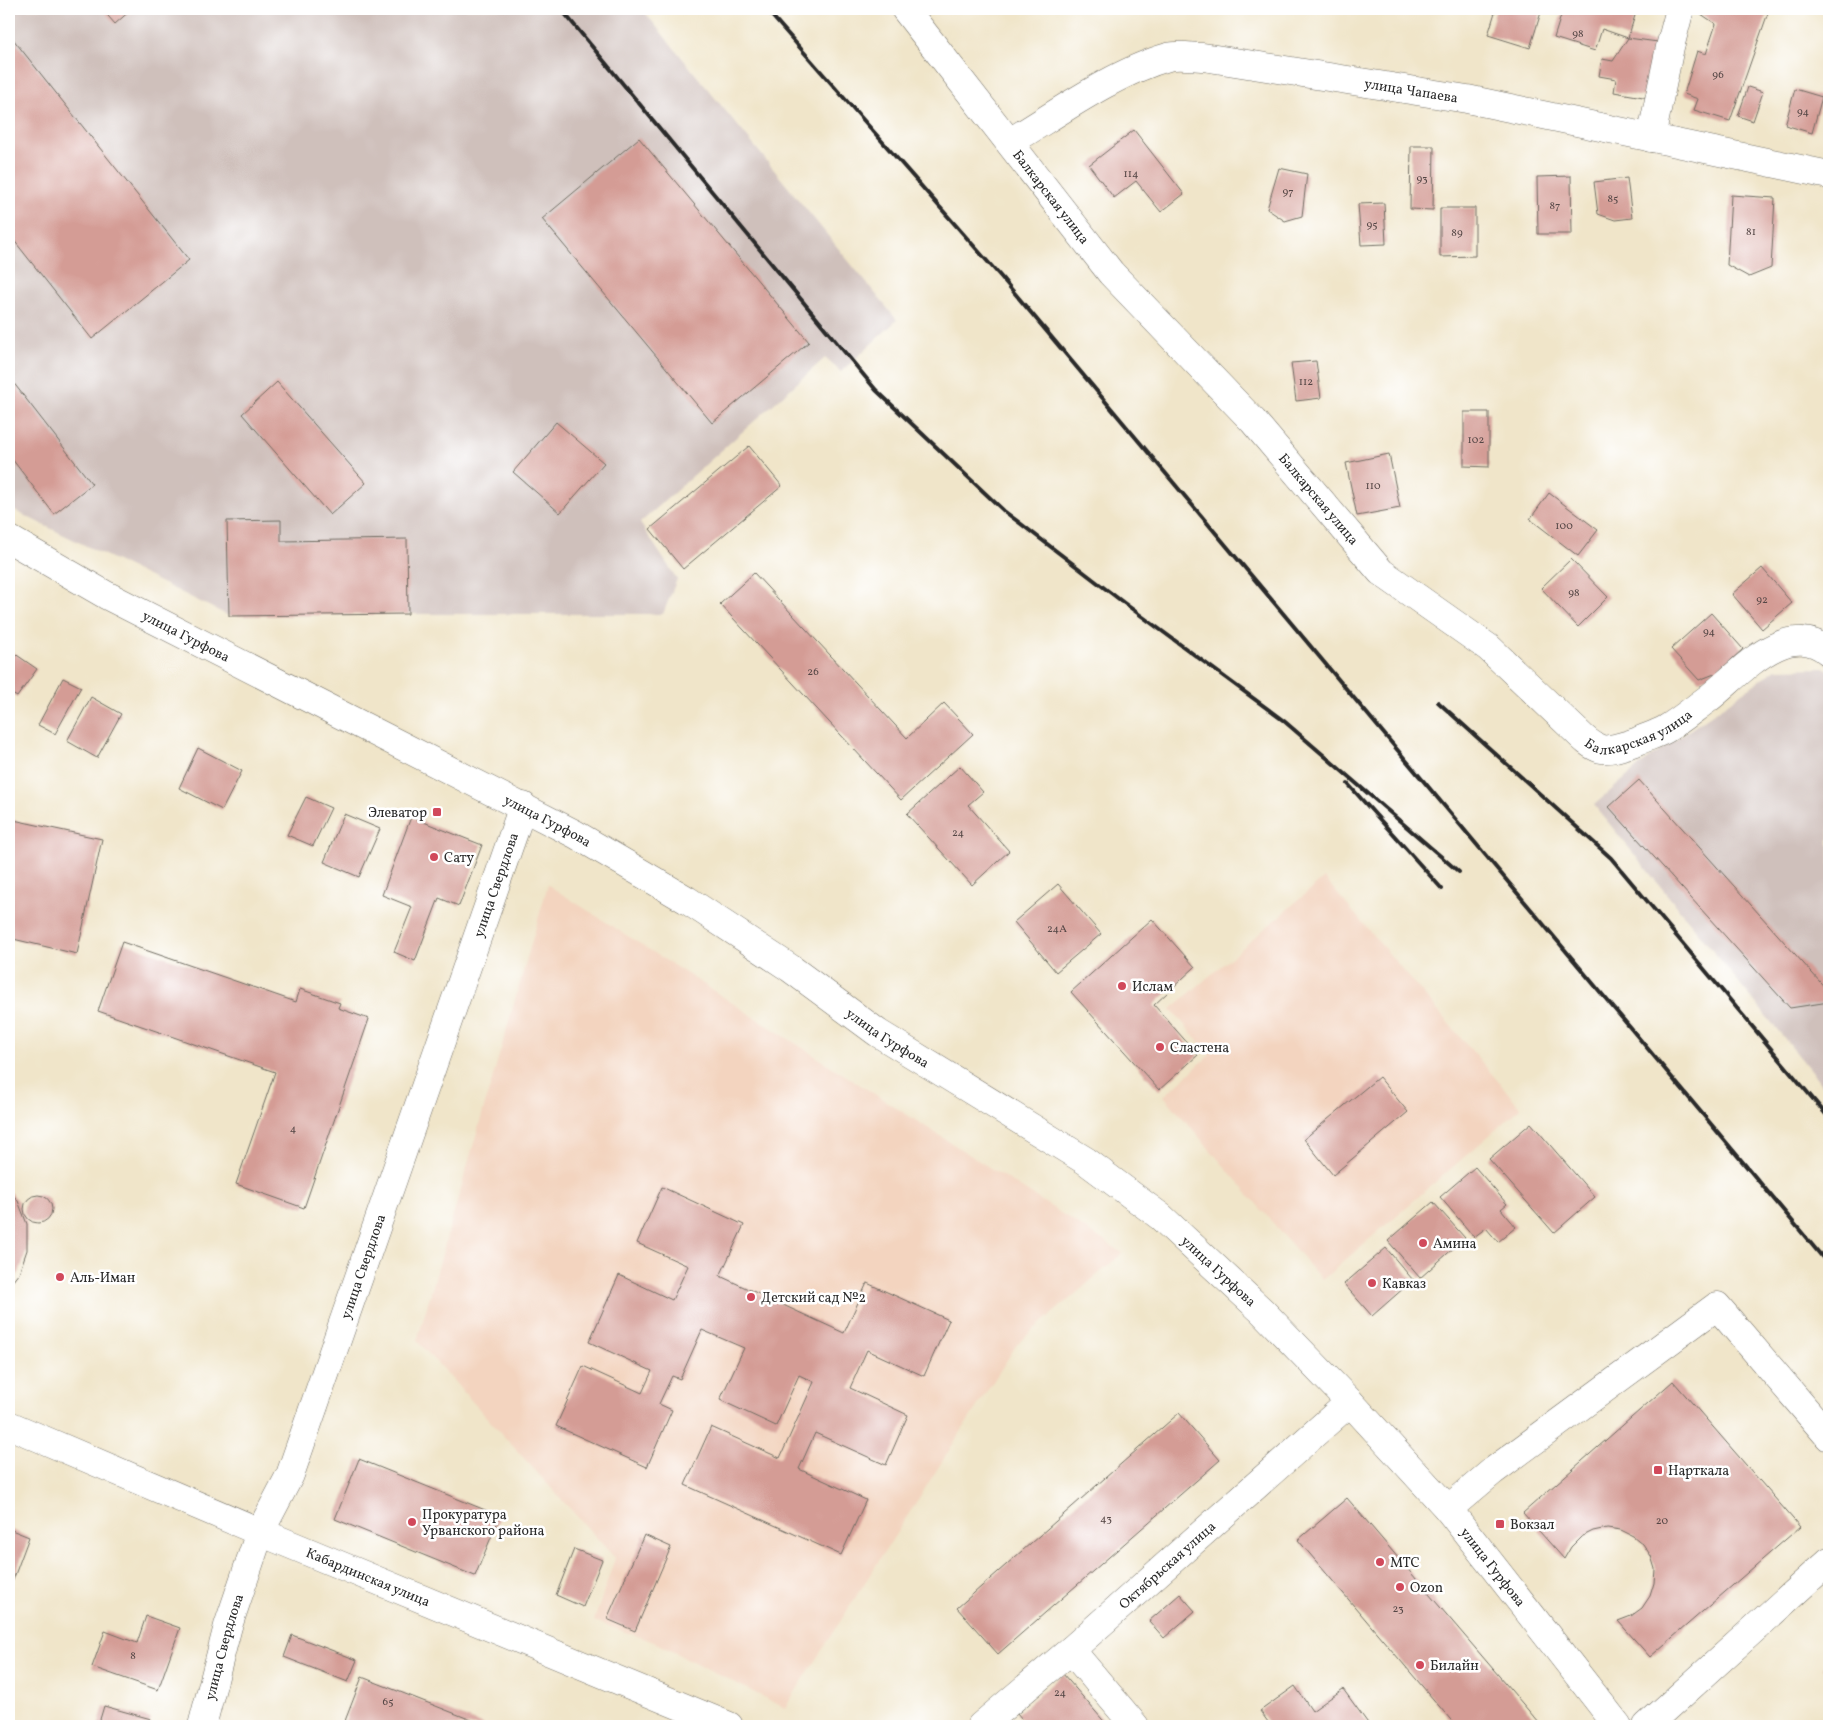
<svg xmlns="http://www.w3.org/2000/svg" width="1838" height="1735" viewBox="0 0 1838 1735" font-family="Vollkorn,serif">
<rect width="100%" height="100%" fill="#fff"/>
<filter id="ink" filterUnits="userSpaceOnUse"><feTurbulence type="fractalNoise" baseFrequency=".02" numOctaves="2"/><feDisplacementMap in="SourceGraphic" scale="10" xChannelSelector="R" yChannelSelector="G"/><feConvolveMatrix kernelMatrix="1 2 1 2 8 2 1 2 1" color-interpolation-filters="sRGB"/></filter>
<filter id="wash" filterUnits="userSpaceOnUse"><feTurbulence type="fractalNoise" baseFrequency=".0096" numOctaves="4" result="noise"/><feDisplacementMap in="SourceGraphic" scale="20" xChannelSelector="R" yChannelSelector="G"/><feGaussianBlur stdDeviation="1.12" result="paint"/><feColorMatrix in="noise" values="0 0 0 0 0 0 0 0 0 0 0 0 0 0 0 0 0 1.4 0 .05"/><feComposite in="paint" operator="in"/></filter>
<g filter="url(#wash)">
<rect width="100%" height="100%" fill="#f0e5c9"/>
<path fill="#f3d4bf" d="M1324,878L1521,1108L1322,1280L1164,1096L1210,1055L1171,1009Z
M548,885L1123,1253L1017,1344L785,1708L654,1642L594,1621L615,1558L417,1341Z"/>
<path fill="#cfc0bb" d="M9,9H642L897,320L841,372L825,358L640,523L677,579L663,614H408L229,616L9,508Z
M1826,668L1829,671V1093L1594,805L1643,763L1776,669Z"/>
<g id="blocks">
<path fill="#d49c95" d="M102,9H132L115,24Z
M1496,9H1542L1530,48L1488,35Z
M1563,9H1637L1628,38L1602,29L1595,51L1554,38Z
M1703,9H1765L1769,10L1730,121L1694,110L1698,99L1684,94L1697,51L1706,54L1716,24L1701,14Z
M9,34L189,260L92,339L9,234Z
M1628,38L1658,42L1649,98L1614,92L1616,79L1599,76L1602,59L1613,61Z
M1748,87L1763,92L1753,121L1738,116Z
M1795,89L1822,97L1812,133L1785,125Z
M1134,130L1184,194L1161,212L1136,181L1114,198L1089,165Z
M639,138L809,342L712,423L542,219Z
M1411,146H1434L1433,210L1410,209Z
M1279,168L1307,174L1302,216L1285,221L1267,209Z
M1571,176L1572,234H1538L1537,177Z
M1627,178L1632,218L1615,220L1598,214L1594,182Z
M1731,195L1775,198L1771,268L1749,277L1727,265Z
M1384,203L1386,244L1361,245L1358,204Z
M1440,208H1475V256L1440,257Z
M1316,361L1321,398L1296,401L1291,363Z
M9,377L92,484L54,514L9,455Z
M277,382L366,483L330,515L242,414Z
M1464,412H1489V467L1464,466Z
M556,422L604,463L560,513L513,472Z
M749,446L782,486L683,569L650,529Z
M1389,454L1400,508L1357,516L1346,463Z
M1549,493L1598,530L1578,556L1530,519Z
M281,520V541L407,539L408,614L229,616L227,521Z
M1571,559L1608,597L1578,627L1541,588Z
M1762,568L1792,603L1762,629L1732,594Z
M754,573L907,738L944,703L973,734L901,800L720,604Z
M1711,613L1743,649L1717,673L1699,680L1671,649Z
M11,651L37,669L17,697L9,692V654Z
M63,678L81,687L55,734L38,725Z
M91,697L121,714L97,758L67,741Z
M198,748L242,771L222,810L179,788Z
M960,766L983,792L968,805L1009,851L972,885L907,814Z
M1639,780L1829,992V1002L1790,1008L1609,807Z
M306,797L331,808L313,846L287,835Z
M344,814L380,829L359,877L324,862Z
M411,817L482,845L459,906L439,898L415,961L394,952L412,907L382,895Z
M9,819L102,839L77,954L9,938V914L12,899L9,898Z
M1058,884L1101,934L1056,972L1014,922Z
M1152,919L1195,967L1154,1005L1198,1055L1159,1090L1071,992Z
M122,942L296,1002L300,989L340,1003L338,1008L369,1019L304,1208L236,1184L275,1072L98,1011Z
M1379,1077L1408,1112L1333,1175L1304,1139Z
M1531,1123L1595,1197L1554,1233L1489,1159Z
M1475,1167L1507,1204L1501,1209L1516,1227L1498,1242L1486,1228L1474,1237L1440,1197Z
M662,1187L744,1225L720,1276L844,1333L867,1283L949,1320L924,1376L867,1350L850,1388L908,1415L886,1465L815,1433L799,1469L866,1500L841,1555L685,1485L711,1427L780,1458L814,1382L799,1375L776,1426L720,1400L744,1348L702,1330L680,1379L672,1376L659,1404L672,1410L647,1467L556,1426L583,1366L642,1393L652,1371L589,1342L619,1275L672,1300L688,1266L637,1243Z
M9,1190L18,1201L27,1224V1250L19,1273L9,1286Z
M24 1209a14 14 0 1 1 28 0a14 14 0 1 1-28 0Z
M1433,1202L1465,1238L1420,1278L1388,1241Z
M1386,1248L1413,1280L1372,1316L1344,1284Z
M1673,1381L1800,1527L1650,1657L1618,1621L1631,1616L1642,1608L1650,1596L1654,1583L1655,1569L1651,1556L1643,1544L1633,1536L1621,1530L1607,1528L1593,1531L1581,1537L1571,1547L1564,1559L1523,1513Z
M1179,1413L1220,1460L998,1654L957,1608Z
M359,1459L500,1516L475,1576L335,1519Z
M1347,1498L1540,1724L1537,1726H1456L1298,1540Z
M9,1529L29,1537L9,1591Z
M644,1535L671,1547L635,1631L607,1619Z
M574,1549L602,1560L583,1607L556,1595Z
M1180,1594L1195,1611L1164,1638L1149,1621Z
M146,1616L180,1628L158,1690L92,1667L105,1631L137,1643Z
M292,1635L357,1660L348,1682L284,1657Z
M1829,1663V1677L1823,1668Z
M1063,1674L1108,1726H1027L1017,1714Z
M362,1677L484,1725V1726H343Z
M1295,1686L1312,1711L1343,1689L1370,1726H1271L1260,1711Z
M104,1706L151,1719L149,1726H98Z"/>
</g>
</g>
<g filter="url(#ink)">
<use href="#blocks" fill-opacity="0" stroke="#706c62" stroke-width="1"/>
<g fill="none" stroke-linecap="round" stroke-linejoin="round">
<defs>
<g id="minor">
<path id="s1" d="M905,9L1111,273L1253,421L1381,572L1489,648L1576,731C1583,738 1591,746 1601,749C1609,751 1630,744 1638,741C1647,737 1657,734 1666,729C1681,720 1695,708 1709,698C1741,673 1786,617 1829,652"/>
<path d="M1651,138L1670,47L1680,9"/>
<path id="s2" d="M1010,142C1058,113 1115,72 1168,57C1179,54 1192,57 1203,57L1467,99L1829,175"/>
<path id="s3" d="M9,539L106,595L575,834L687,900L790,968L878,1033L1086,1161L1161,1217L1262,1311L1350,1402L1448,1509L1618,1726"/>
<path id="s4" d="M9,1425L260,1532L729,1726"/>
<path d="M1448,1509L1493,1471L1717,1306L1829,1437"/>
<path d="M1071,1650L1135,1726"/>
<path id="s5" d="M202,1726L228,1626L260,1532L290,1475L523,806"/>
<path id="s6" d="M981,1726L1071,1650L1350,1402"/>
<path d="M1647,1726L1829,1561"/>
</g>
</defs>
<use href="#minor" stroke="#706c62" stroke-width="29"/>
<use href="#minor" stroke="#fff" stroke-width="28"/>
<path stroke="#2b2b2b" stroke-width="4" d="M561,9L876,390L1004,511L1124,603L1284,721L1459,872
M766,9L1002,278L1829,1265
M1438,702L1611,858L1829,1118
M1348,784L1442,889"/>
</g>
</g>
<g fill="#d1495b" stroke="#fff" stroke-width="2">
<rect x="432" y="807" width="10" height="10" rx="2.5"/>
<circle cx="434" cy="857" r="5"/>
<circle cx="1122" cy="986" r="5"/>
<circle cx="1160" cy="1047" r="5"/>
<circle cx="1423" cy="1243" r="5"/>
<circle cx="60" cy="1277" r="5"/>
<circle cx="1372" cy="1283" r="5"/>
<circle cx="751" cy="1297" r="5"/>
<rect x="1653" y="1465" width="10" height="10" rx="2.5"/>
<circle cx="412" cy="1522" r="5"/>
<rect x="1495" y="1519" width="10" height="10" rx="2.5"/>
<circle cx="1380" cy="1562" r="5"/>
<circle cx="1400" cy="1587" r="5"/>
<circle cx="1420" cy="1665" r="5"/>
</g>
<g text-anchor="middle" stroke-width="5" stroke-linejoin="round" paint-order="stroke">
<g font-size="11" fill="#554746">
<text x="1578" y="37">98</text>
<text x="1718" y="78">96</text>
<text x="1803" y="115">94</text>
<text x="1131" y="177">114</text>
<text x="1422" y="182">93</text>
<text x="1288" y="195">97</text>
<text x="1613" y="202">85</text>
<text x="1555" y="209">87</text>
<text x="1372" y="228">95</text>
<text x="1751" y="235">81</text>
<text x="1457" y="236">89</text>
<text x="1306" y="385">112</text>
<text x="1476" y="443">102</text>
<text x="1373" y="489">110</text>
<text x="1564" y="529">100</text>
<text x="1574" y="596">98</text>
<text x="1762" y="603">92</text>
<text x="1709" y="635">94</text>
<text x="813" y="675">26</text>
<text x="958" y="836">24</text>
<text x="1057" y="932">24А</text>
<text x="293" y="1132">4</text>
<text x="1106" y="1522">43</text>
<text x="1662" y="1524">20</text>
<text x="1398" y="1612">23</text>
<text x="133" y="1659">8</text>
<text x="1060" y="1696">24</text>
<text x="388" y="1705">65</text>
</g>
<g font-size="14" fill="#2b2b2b" stroke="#fff">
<text dy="5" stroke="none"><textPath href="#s2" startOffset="426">улица Чапаева</textPath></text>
<text dy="5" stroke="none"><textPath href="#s1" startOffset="238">Балкарская улица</textPath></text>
<text dy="5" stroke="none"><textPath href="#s1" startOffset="642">Балкарская улица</textPath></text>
<text dy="5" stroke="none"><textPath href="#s3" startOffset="202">улица Гурфова</textPath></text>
<text dy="5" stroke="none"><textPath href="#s1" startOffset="1062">Балкарская улица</textPath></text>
<text dy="5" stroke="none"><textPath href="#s3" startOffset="608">улица Гурфова</textPath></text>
<text dy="5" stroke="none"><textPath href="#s5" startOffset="892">улица Свердлова</textPath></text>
<text dy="5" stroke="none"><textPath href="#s3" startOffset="1012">улица Гурфова</textPath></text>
<text dy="5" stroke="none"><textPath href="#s5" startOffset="488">улица Свердлова</textPath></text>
<text dy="5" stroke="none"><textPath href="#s3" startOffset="1418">улица Гурфова</textPath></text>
<text dy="5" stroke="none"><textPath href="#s6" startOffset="246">Октябрьская улица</textPath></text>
<text dy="5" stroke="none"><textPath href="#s3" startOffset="1822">улица Гурфова</textPath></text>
<text dy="5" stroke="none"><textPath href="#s4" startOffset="390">Кабардинская улица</textPath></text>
<text dy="5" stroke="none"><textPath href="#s5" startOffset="82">улица Свердлова</textPath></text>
</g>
<g font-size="14" fill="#2b2b2b" stroke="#fff" text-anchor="start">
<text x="427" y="817" text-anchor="end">Элеватор</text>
<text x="444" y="862">Сату</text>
<text x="1132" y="991">Ислам</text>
<text x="1170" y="1052">Сластена</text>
<text x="1433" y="1248">Амина</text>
<text x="70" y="1282">Аль-Иман</text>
<text x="1382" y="1288">Кавказ</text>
<text x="761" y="1302">Детский сад №2</text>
<text x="1668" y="1475">Нарткала</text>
<text x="422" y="1519">Прокуратура<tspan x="422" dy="16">Урванского района</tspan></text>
<text x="1510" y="1529">Вокзал</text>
<text x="1390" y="1567">МТС</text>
<text x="1410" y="1592">Ozon</text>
<text x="1430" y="1670">Билайн</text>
</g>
</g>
<rect width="1838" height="1735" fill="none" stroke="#fff" stroke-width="30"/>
</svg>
